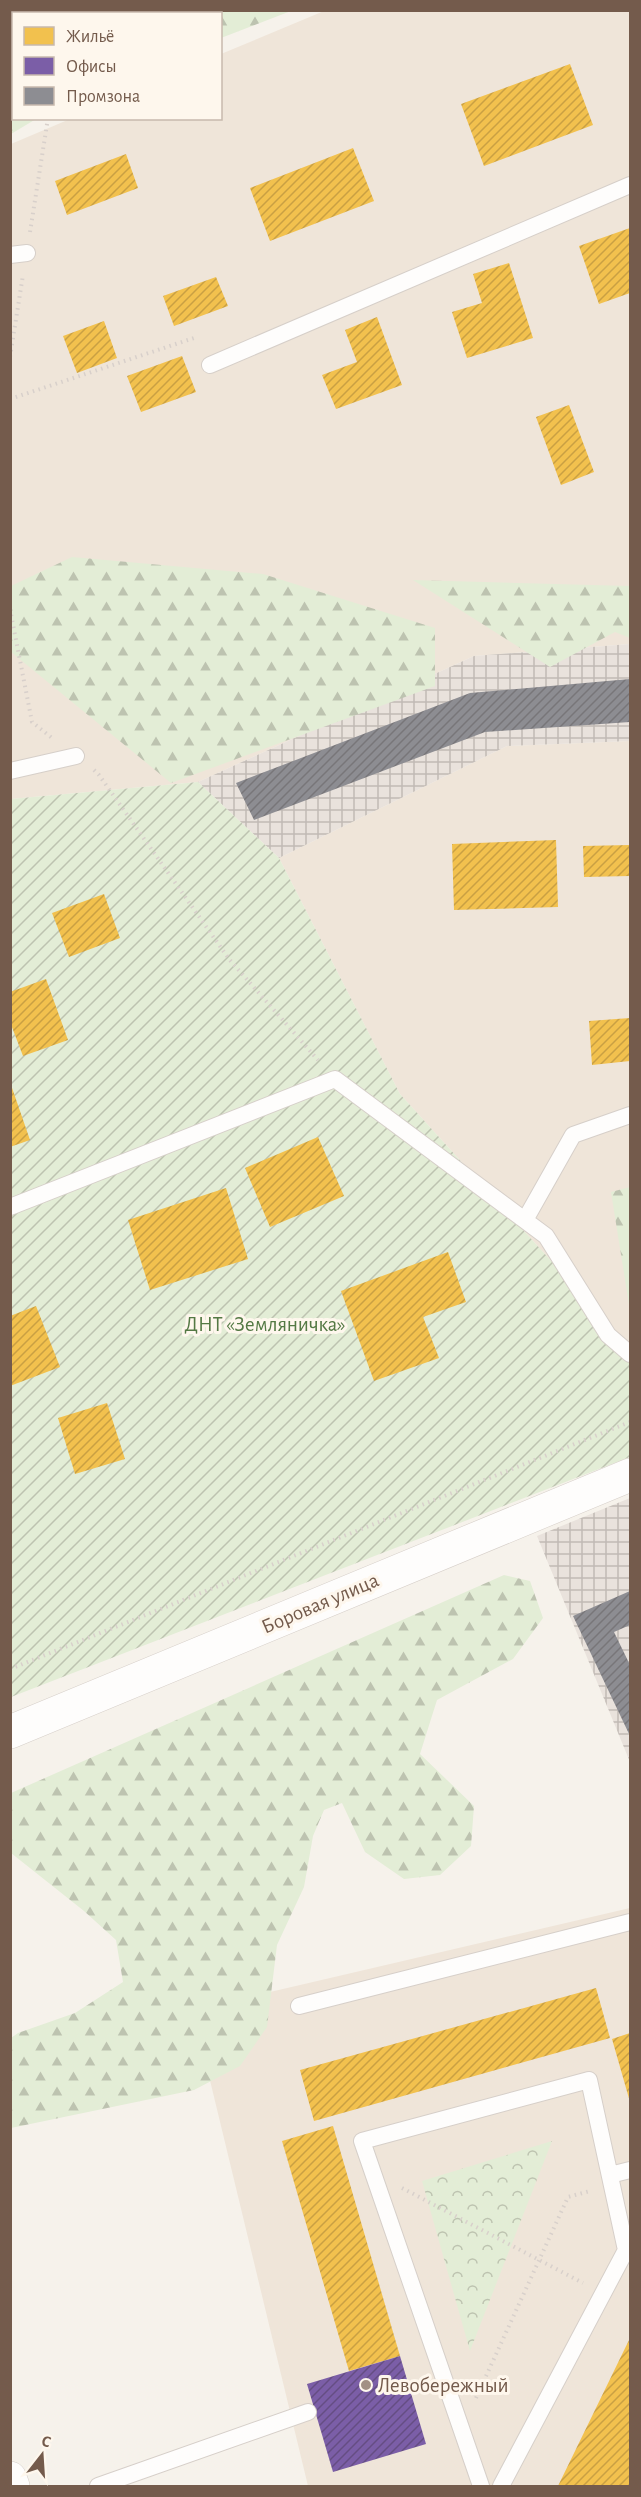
<svg xmlns="http://www.w3.org/2000/svg" width="641" height="2497" viewBox="0 0 641 2497" font-family="'Alegreya Sans',sans-serif">
<defs>
<pattern id="industrial-grid" width="8" height="8" patternUnits="userSpaceOnUse" patternTransform="scale(1.5)"><rect width="8" height="8" fill="#e9e2dc"/><path d="M0 4h8M4 0v8" fill="none" stroke="#c1bab5"/></pattern>
<pattern id="forest-firs" width="22" height="20" patternUnits="userSpaceOnUse" patternTransform="scale(1.5)"><rect width="22" height="20" fill="#e3edd6"/><path d="M5 1l3.5 6h-7zM16 11l3.5 6h-7z" fill="#bdc3b0"/></pattern>
<pattern id="park-crowns" width="20" height="18" patternUnits="userSpaceOnUse" patternTransform="scale(1.5)"><rect width="20" height="18" fill="#e3edd6"/><path d="M2 6a3 3 0 1 1 6 0M12 15a3 3 0 1 1 6 0" fill="none" stroke="#bdc3b0"/></pattern>
<pattern id="garden-furrows" width="10" height="10" patternUnits="userSpaceOnUse" patternTransform="scale(1.5)"><rect width="10" height="10" fill="#e3edd6"/><path d="M-1 1l2-2M0 10L10 0M9 11l2-2" fill="none" stroke="#bdc3b0"/></pattern>
<pattern id="homes-hatch" width="6" height="6" patternUnits="userSpaceOnUse" patternTransform="scale(1.5)"><rect width="6" height="6" fill="#f2c14e"/><path d="M-1 1l2-2M0 6l6-6M5 7l2-2" fill="none" stroke="#c9a043"/></pattern>
<pattern id="offices-hatch" width="6" height="6" patternUnits="userSpaceOnUse" patternTransform="scale(1.5)"><rect width="6" height="6" fill="#7b5ea7"/><path d="M-1 1l2-2M0 6l6-6M5 7l2-2" fill="none" stroke="#654d83"/></pattern>
<pattern id="industry-hatch" width="6" height="6" patternUnits="userSpaceOnUse" patternTransform="scale(1.5)"><rect width="6" height="6" fill="#8d8d92"/><path d="M-1 1l2-2M0 6l6-6M5 7l2-2" fill="none" stroke="#787679"/></pattern>
</defs>
<rect width="100%" height="100%" fill="#f6f2eb"/>
<path fill="#efe5d9" d="M324,11H630V644L474,656L198,782L11,799V144L70,119L220,118L221,54Z
M630,741V1348L400,1094L279,858L507,746Z
M630,1908V2486H308L193,2010Z"/>
<path fill="url(#industrial-grid)" d="M630,644V741L507,746L279,858L198,782L474,656Z
M630,1498V1762L537,1536Z"/>
<path fill="url(#forest-firs)" d="M15,10H291V11L221,38L220,14H15Z
M13,48L14,118L36,119L11,134Z
M72,557L263,574L435,628V686L171,783L11,652V586Z
M413,580L630,586V638L615,632L550,667Z
M630,1187V1311L611,1192Z
M504,1575L530,1581L543,1618L513,1659L437,1700L420,1754L474,1806L471,1846L440,1875L404,1879L365,1852L342,1803L324,1810L313,1836L304,1887L277,1945L267,2027L240,2066L194,2090L11,2128V2038L18,2033L75,2013L123,1982L116,1940L84,1911L11,1853V1793Z"/>
<path fill="url(#park-crowns)" d="M552,2141L470,2351L422,2181Z"/>
<path fill="url(#garden-furrows)" d="M198,782L279,858L400,1094L630,1348V1457L11,1697V799Z"/>
<path fill="url(#homes-hatch)" d="M570,64L593,125L484,166L461,104Z
M353,148L374,201L270,241L250,188Z
M126,154L138,188L67,215L55,181Z
M630,228V293L599,304L579,246Z
M509,263L533,338L467,358L452,312L482,303L473,274Z
M216,277L228,306L174,326L163,296Z
M377,317L402,385L336,409L322,375L357,362L345,330Z
M104,321L117,358L77,373L63,336Z
M182,356L196,392L141,412L127,376Z
M569,405L594,472L561,485L536,417Z
M556,840L558,907L454,910L452,844Z
M630,845V876L584,877L583,846Z
M104,894L120,938L69,957L52,913Z
M46,979L68,1040L23,1056L10,1022V992Z
M630,1018V1061L592,1065L589,1021Z
M10,1082L30,1140L10,1147Z
M318,1137L344,1196L270,1227L245,1168Z
M226,1188L248,1259L150,1290L128,1220Z
M448,1252L466,1302L423,1317L439,1358L374,1381L341,1291Z
M36,1306L60,1367L10,1386V1316Z
M107,1403L125,1459L75,1474L58,1418Z
M596,1988L610,2038L314,2121L300,2070Z
M630,2033V2102L612,2039Z
M333,2126L400,2356L349,2371L282,2141Z
M630,2338V2483L629,2486H558Z"/>
<path fill="url(#offices-hatch)" d="M400,2356L426,2444L333,2472L307,2384Z"/>
<path fill="url(#industry-hatch)" d="M630,679V722L485,732L254,820L236,783L470,693Z
M630,1591V1625L614,1632L630,1665V1736L573,1616Z"/>
<g fill="none" stroke-linecap="round" stroke-linejoin="round">
<defs>
<path id="service" d="M10,32H14
M10,255L27,253
M210,365L630,185
M10,771L76,756
M10,1207L335,1079L546,1236L608,1335L630,1354
M525,1220L573,1135L630,1115
M299,2006L630,1922
M610,2175L630,2170
M98,2486L308,2412
M481,2486L362,2141L589,2080L626,2250L501,2486"/>
<path id="tertiary" d="M10,1732L630,1475
M10,2478L13,2486"/>
</defs>
<use href="#service" stroke="#d6cfc9" stroke-width="18"/>
<use href="#tertiary" stroke="#d6cfc9" stroke-width="34"/>
<path stroke="#d8d0cb" stroke-width="4" stroke-dasharray="1.5 4.5" stroke-linecap="butt" d="M64,14V10
M30,232L48,118
M10,357L23,275
M10,399L197,337
M10,609L32,722L52,738
M94,770L99,775L229,959L318,1060
M10,1669L630,1422
M402,2188L583,2283
M476,2398L568,2197L590,2191"/>
<use href="#service" stroke="#fefdfc" stroke-width="16"/>
<use href="#tertiary" stroke="#fefdfc" stroke-width="33"/>
</g>
<circle fill="#a29084" stroke="#fef7ed" stroke-width="2" cx="366" cy="2385" r="6"/>
<g text-anchor="middle" stroke-width="6" stroke-linejoin="round" paint-order="stroke">
<g font-size="21" fill="#547944" stroke="#fef7ed">
<text x="265" y="1331">ДНТ «Земляничка»</text>
</g>
<g font-size="21" fill="#745b4c" stroke="#fef7ed">
<text transform="translate(320 1603) rotate(-23)" y="7">Боровая улица</text>
</g>
<g font-size="21" fill="#745b4c" stroke="#fef7ed" text-anchor="start">
<text x="378" y="2392">Левобережный</text>
</g>
</g>
<rect width="641" height="2497" fill="none" stroke="#745b4c" stroke-width="24"/>
<rect x="12" y="12" width="210" height="108" fill="#fef7ed" stroke="#c7b9ad" stroke-width="1.5"/>
<rect x="24" y="27" width="30" height="18" fill="#f2c14e" stroke="#c7b9ad" stroke-width="1.5"/>
<text x="66" y="42" font-size="18" fill="#745b4c">Жильё</text>
<rect x="24" y="57" width="30" height="18" fill="#7b5ea7" stroke="#c7b9ad" stroke-width="1.5"/>
<text x="66" y="72" font-size="18" fill="#745b4c">Офисы</text>
<rect x="24" y="87" width="30" height="18" fill="#8d8d92" stroke="#c7b9ad" stroke-width="1.5"/>
<text x="66" y="102" font-size="18" fill="#745b4c">Промзона</text>
<g transform="translate(42 2455) rotate(17)" stroke="#fef7ed" stroke-width="4.5" paint-order="stroke">
<path d="M0-4.5L10 22L0 15L-10 22Z" fill="#745b4c"/>
<text y="-9" font-size="16" font-weight="bold" text-anchor="middle" fill="#745b4c">С</text>
</g>
</svg>
